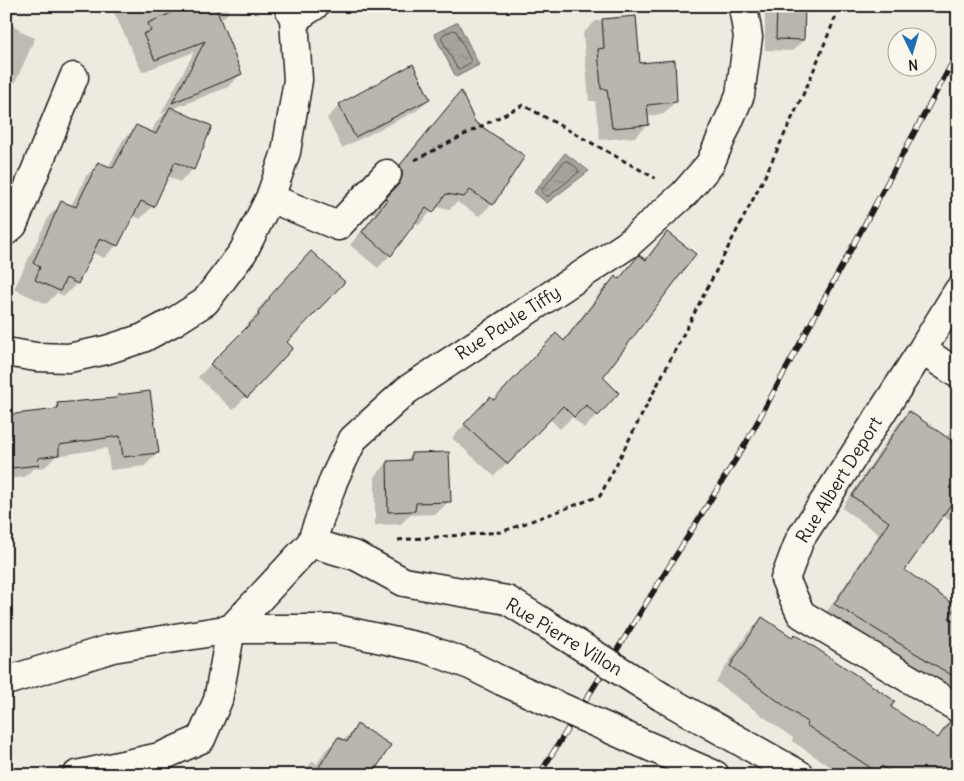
<svg xmlns="http://www.w3.org/2000/svg" width="964" height="781" viewBox="0 0 964 781" font-family="Delius,sans-serif">
<defs>
<pattern id="water-ripples" width="26" height="14" patternUnits="userSpaceOnUse" patternTransform="scale(1.25)"><rect width="26" height="14" fill="#a6a39d"/><path d="M2 4q2-2 4 0t4 0M15 11q2-2 4 0t4 0" fill="none" stroke="#86847f"/></pattern>
</defs>
<rect width="100%" height="100%" fill="#eeeadf"/>
<filter id="ink" filterUnits="userSpaceOnUse"><feTurbulence type="fractalNoise" baseFrequency=".02" numOctaves="2"/><feDisplacementMap in="SourceGraphic" scale="10" xChannelSelector="R" yChannelSelector="G"/><feConvolveMatrix kernelMatrix="1 2 1 2 8 2 1 2 1" color-interpolation-filters="sRGB"/></filter>
<g filter="url(#ink)">
<path fill="url(#water-ripples)" stroke="#6f6d69" d="M458,22L479,65L456,77L434,34Z
M565,153L589,171L547,203L534,192Z"/>
<path fill="#0003" d="M6,6H17L9,24L20,29L19,31L35,38L15,83L6,92Z
M111,6H226L229,12L220,21L241,74L228,87L172,109L193,169L180,182L167,176L153,206L140,219L132,215L117,245L104,258L91,252L77,283L64,296L57,293L46,304L14,289L49,216L62,203L71,206L86,176L99,164L108,168L123,140L136,127L151,133L157,121L167,111L161,114L194,52L142,72Z
M765,6H811L804,12L803,40L792,51L765,50Z
M635,17L639,65L676,101L664,114L647,116L648,125L635,137L600,140L595,101H589L583,33L596,21Z
M460,93L492,204L479,216L457,202L450,209L435,207L419,225L415,222L390,255L378,268L350,245L375,214L373,212L386,198L390,191V183L388,179L448,106Z
M429,99L416,111L342,148L327,118L340,105Z
M667,234L601,378L597,415L584,428L572,417L560,429L550,419L494,476L452,438L490,398L494,401L563,341L602,290L615,277L618,280L640,256L644,260Z
M298,265L285,342L291,348L233,410L198,377L246,329V326L258,312L257,310Z
M116,399L158,452L145,466L110,470L107,448L56,456L45,467L33,469L24,477L6,479V416L52,411L58,405Z
M909,413L945,438L958,424V526L942,515L903,570L958,607V685L953,682L945,690L824,616L879,534L842,508L898,424Z
M412,454L449,501L436,514L410,515L401,524L375,525V476L388,462H404Z
M762,618L937,739L958,775H843L792,741L793,738L716,682L747,634Z
M357,726L370,775H300L313,761L317,764L325,751L338,738L343,741Z"/>
<g fill="none" stroke-linecap="round" stroke-linejoin="round">
<path stroke="#535250" stroke-width="1" d="M453,30L456,31L471,61L470,63L459,69L457,68L441,38L443,35Z
M565,161H568L578,169L579,172L549,196H546L542,193V190Z"/>
</g>
<path fill="#b9b6af" stroke="#1c1c1c" d="M187,6H215L242,74L172,103L205,41L155,60L143,34L151,31L148,23Z
M777,6H805L804,40L776,39Z
M636,16L640,63L675,60L677,102L647,105L649,125L612,128L607,89H601L598,49L604,48L602,19Z
M413,64L430,99L355,137L339,104Z
M461,91L475,122L525,156L493,205L470,190L464,197L446,194L433,213L426,208L391,256L362,232L387,200L385,199L399,184L402,177V170L400,165Z
M170,107L212,126L194,170L175,162L154,207L141,201L118,246L100,238L78,284L66,278L60,291L35,280L40,267L33,263L61,201L76,207L98,162L113,168L136,125L156,134Z
M667,232L696,254L603,377L619,393L598,416L586,405L574,417L563,406L508,464L464,424L490,397L494,400L556,333L564,341L615,276L619,279L639,255L646,260Z
M311,251L345,282L287,342L293,348L247,398L210,364L259,315L258,312L270,298L269,297Z
M150,391L159,453L123,457L120,436L59,445V455L38,458L39,465L12,468L6,431V415L58,409L57,403L116,398L118,395Z
M909,411L958,445V494L905,570L956,606L949,618L958,623V679L834,604L889,522L852,496Z
M449,452L451,502L416,503L415,511L388,512L387,461L411,460V453Z
M762,617L792,637L795,634L895,701L891,707L938,738L950,721L958,724V775H895L882,766L877,772L806,725L808,723L730,666Z
M357,724L391,745L372,775H314L338,737L347,742Z"/>
<g fill="none" stroke-linecap="round" stroke-linejoin="round">
<defs>
<path id="minor" d="M294,19L314,6
M270,198L338,226L387,174
M6,231L13,225L74,77
M958,291L922,350L800,539L785,579L801,614L958,708
M922,350L958,374
M6,352L36,357L69,358L106,350L143,338L175,321L205,302L243,252L270,198L286,152L298,80L294,19L288,6
M311,543L356,556L404,582L507,600L541,621
M662,697L800,775
M77,775L160,757L201,739L218,700L231,629L311,543L334,479L353,439L407,390L627,245L684,194L710,164L740,95L748,37L743,6"/>
<path id="tertiary" d="M6,681L113,648L231,629H336L424,648L470,665L502,681
M637,741L715,775"/>
</defs>
<use href="#minor" stroke="#1c1c1c" stroke-width="31"/>
<use href="#tertiary" stroke="#1c1c1c" stroke-width="31"/>
<path stroke="#1c1c1c" stroke-width="3" stroke-dasharray="5 4" stroke-linecap="butt" d="M415,160L523,105L655,178
M398,540L501,532L600,496L765,176L808,84L840,6"/>
<use href="#minor" stroke="#fbf7ec" stroke-width="28"/>
<use href="#tertiary" stroke="#fbf7ec" stroke-width="28"/>
<defs>
<path id="rail" d="M539,775L746,443L958,52"/>
</defs>
<use href="#rail" stroke="#1c1c1c" stroke-width="5.5"/>
<use href="#rail" stroke="#fbf7ec" stroke-width="4" stroke-dasharray="11" stroke-linecap="butt"/>
<defs>
<path id="minor-bridge" d="M541,621L662,697"/>
<path id="tertiary-bridge" d="M502,681L637,741"/>
</defs>
<use href="#minor-bridge" stroke="#1c1c1c" stroke-width="31" stroke-linecap="butt"/>
<use href="#tertiary-bridge" stroke="#1c1c1c" stroke-width="31" stroke-linecap="butt"/>
<use href="#minor-bridge" stroke="#fbf7ec" stroke-width="28"/>
<use href="#tertiary-bridge" stroke="#fbf7ec" stroke-width="28"/>
</g>
</g>
<g text-anchor="middle" stroke-width="4.5" stroke-linejoin="round" paint-order="stroke">
<g font-size="18" fill="#1c1c1c" stroke="#fbf7ec">
<text transform="translate(508 323) rotate(-33)" y="6">Rue Paule Tiffy</text>
<text transform="translate(839 480) rotate(-58)" y="6">Rue Albert Deport</text>
<text transform="translate(564 637) rotate(31)" y="6">Rue Pierre Villon</text>
</g>
</g>
<rect width="964" height="781" fill="none" stroke="#fbf7ec" stroke-width="25"/>
<rect x="12" y="12" width="939" height="756" fill="none" stroke="#1c1c1c" stroke-width="2" filter="url(#ink)"/>
<g transform="translate(912 52) rotate(175)"><circle r="24" fill="#fbf7ec" stroke="#a29f99"/>
<path d="M0-4L9 19L0 12L-9 19Z" fill="#1f6fb2"/>
<text y="-8" font-size="14" font-weight="bold" text-anchor="middle" fill="#1c1c1c">N</text>
</g>
</svg>
